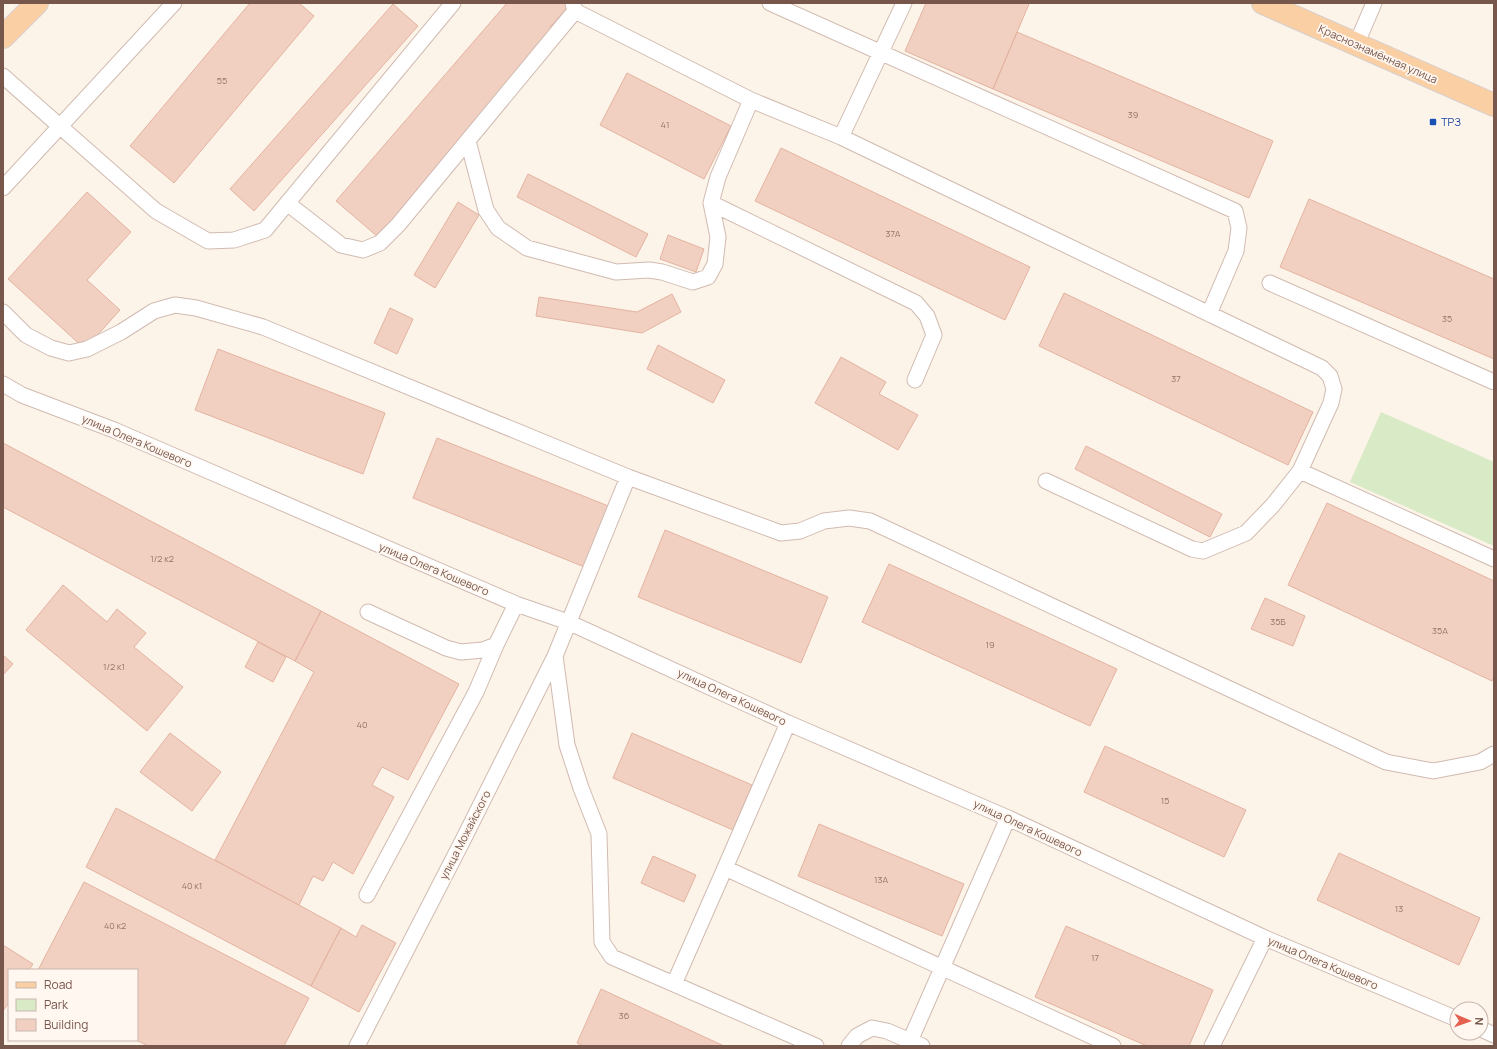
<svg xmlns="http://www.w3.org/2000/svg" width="1497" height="1049" viewBox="0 0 1497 1049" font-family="Manrope,sans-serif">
<rect width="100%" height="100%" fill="#fcf3e9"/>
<path fill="#d9eac7" d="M1381,412L1494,462V546L1350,482Z"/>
<path fill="#f1cfc1" stroke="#e4b3a1" d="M250,3H299L314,16L174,183L130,146Z
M507,3H564L568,7L550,27L556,32L378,237L336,201Z
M926,3H1027L1029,4L993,89L905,51Z
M393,4L418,26L254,211L230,189Z
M1017,32L1273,141L1249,198L993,89Z
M627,73L731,126L704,179L600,125Z
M781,148L1030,267L1005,320L755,201Z
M528,174L648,234L636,257L517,197Z
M87,192L131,232L87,280L120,310L85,349L8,279Z
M1309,199L1494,279V359L1280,267Z
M458,202L479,215L435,288L414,275Z
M668,235L704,249L696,272L660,259Z
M1064,293L1313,412L1288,465L1039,346Z
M672,294L681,312L642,333L536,316L539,297L637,312Z
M390,308L413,319L397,354L374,343Z
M658,345L725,380L713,403L647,369Z
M218,349L385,413L363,474L195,410Z
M841,357L886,382L879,394L918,415L898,450L815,403Z
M437,438L611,507L587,568L413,498Z
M3,443L321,611L295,661L3,507Z
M1086,446L1222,514L1210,537L1075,469Z
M1327,503L1494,581V677L1492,681L1288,585Z
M665,530L828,597L801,663L638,597Z
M889,564L1117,669L1090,726L862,622Z
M63,585L107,622L117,609L146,633L134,647L183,687L147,731L26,630Z
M1265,598L1305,616L1293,646L1251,629Z
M321,611L459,684L408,780L382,767L372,785L394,797L353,874L333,862L323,881L313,876L299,905L215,860L314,672L295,661Z
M258,642L286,657L273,682L245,667Z
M3,655L13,664L3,675Z
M170,733L221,772L192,811L140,772Z
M632,733L752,785L733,830L613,778Z
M1105,746L1246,810L1224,857L1084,792Z
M116,808L299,905L341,928L311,986L86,867Z
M819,824L964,884L942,936L798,876Z
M1339,853L1480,918L1459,965L1317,900Z
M653,856L696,875L684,902L641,883Z
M84,882L309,998L284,1046H148L136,1040L137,970H38Z
M362,925L396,943L359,1012L311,986L341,928L356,937Z
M1066,926L1213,990L1189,1046H1147L1035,997Z
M3,945L33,964L29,970H9V1002L3,1011Z
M601,989L724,1046H583L577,1043Z"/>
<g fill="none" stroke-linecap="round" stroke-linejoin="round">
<defs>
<path id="service" d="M573,3L575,11L751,100L841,137L1322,368L1330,376L1334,389L1331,403L1300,471L1273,505L1246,533L1203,551L1192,549L1046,481
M770,3L1235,211L1239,228L1236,251L1209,314
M1356,45L1374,3
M3,76L156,211L208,241L234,240L265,230L453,3
M841,137L904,3
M468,141L486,210L498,228L527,248L616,272L649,270L662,272L693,282L708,277L715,264L718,237L711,203L718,177L751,100
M3,188L174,3
M287,203L341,245L363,250L380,243L398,225L575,11
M711,203L916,303L927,316L934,335L915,380
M1270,283L1494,382
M3,312L26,335L51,348L69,353L87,349L121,332L154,311L175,305L196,308L263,327L628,477L781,533L800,531L824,521L849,518L870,521L1386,762L1433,771L1480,762L1494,754
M3,384L22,395L114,430L516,604L568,622L788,723L1008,818L1265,938L1457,1019
M1300,471L1494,559
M368,612L446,648L461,652L483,650L496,645L516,604
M555,656L567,745L581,788L599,834L602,942L612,957L816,1046
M725,868L788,723
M367,895L476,692L496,645
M674,984L725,868L1113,1046
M1481,1029L1494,1035
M910,1041L1008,818
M357,1046L462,842L555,656L628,477
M849,1046L857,1036L872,1028L887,1031L922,1046
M1212,1046L1265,938"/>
<path id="primary" d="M1263,3L1494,105
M3,37L37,3"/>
</defs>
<use href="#service" stroke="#d1bbb1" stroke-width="17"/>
<use href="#primary" stroke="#d9d0cd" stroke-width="24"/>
<use href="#service" stroke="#fff" stroke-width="15"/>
<use href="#primary" stroke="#f9cfa3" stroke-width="22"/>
</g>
<rect fill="#1a4fb4" stroke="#fff7f0" stroke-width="1.5" x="1429" y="118" width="8" height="8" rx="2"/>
<g text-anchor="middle" stroke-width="3.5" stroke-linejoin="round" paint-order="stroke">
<g font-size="9" fill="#967569">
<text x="222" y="84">55</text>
<text x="1133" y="118">39</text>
<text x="665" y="128">41</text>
<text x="893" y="237">37А</text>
<text x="1447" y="322">35</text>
<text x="1176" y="382">37</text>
<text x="162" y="562">1/2 к2</text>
<text x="1278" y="625">35Б</text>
<text x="1440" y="634">35А</text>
<text x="990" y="648">19</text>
<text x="114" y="670">1/2 к1</text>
<text x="362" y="728">40</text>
<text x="1165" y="804">15</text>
<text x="881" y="883">13А</text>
<text x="192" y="889">40 к1</text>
<text x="1399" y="912">13</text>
<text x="115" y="929">40 к2</text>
<text x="1095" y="961">17</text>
<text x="624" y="1019">36</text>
</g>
<g font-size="11" fill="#77574c" stroke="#fff7f0">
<text transform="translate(1378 54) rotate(24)" y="4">Краснознамённая улица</text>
<text transform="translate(137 441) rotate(23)" y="4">улица Олега Кошевого</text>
<text transform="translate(434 569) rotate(23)" y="4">улица Олега Кошевого</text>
<text transform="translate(732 697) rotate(25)" y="4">улица Олега Кошевого</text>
<text transform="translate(1028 828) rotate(25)" y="4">улица Олега Кошевого</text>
<text transform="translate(465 835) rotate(-63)" y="4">улица Можайского</text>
<text transform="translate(1323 963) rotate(23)" y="4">улица Олега Кошевого</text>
</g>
<g font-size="11" fill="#164399" stroke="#fff7f0" text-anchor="start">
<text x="1441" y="126">ТРЗ</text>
</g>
</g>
<rect width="1497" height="1049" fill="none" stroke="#77574c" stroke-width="8"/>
<rect x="8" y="969" width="130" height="72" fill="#fff7f0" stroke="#c9b7ae"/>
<rect x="16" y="982" width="20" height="6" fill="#f9cfa3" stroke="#c9b7ae"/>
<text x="44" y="989" font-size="12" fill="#77574c">Road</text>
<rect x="16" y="999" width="20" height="12" fill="#d9eac7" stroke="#c9b7ae"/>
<text x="44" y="1009" font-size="12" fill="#77574c">Park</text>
<rect x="16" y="1019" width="20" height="12" fill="#f1cfc1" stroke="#c9b7ae"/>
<text x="44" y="1029" font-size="12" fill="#77574c">Building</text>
<g transform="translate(1469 1021) rotate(92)"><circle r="19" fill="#fff7f0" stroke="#c9b7ae"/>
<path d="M0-3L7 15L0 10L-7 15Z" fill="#e46050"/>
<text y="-6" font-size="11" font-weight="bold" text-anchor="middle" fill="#77574c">N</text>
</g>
</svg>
